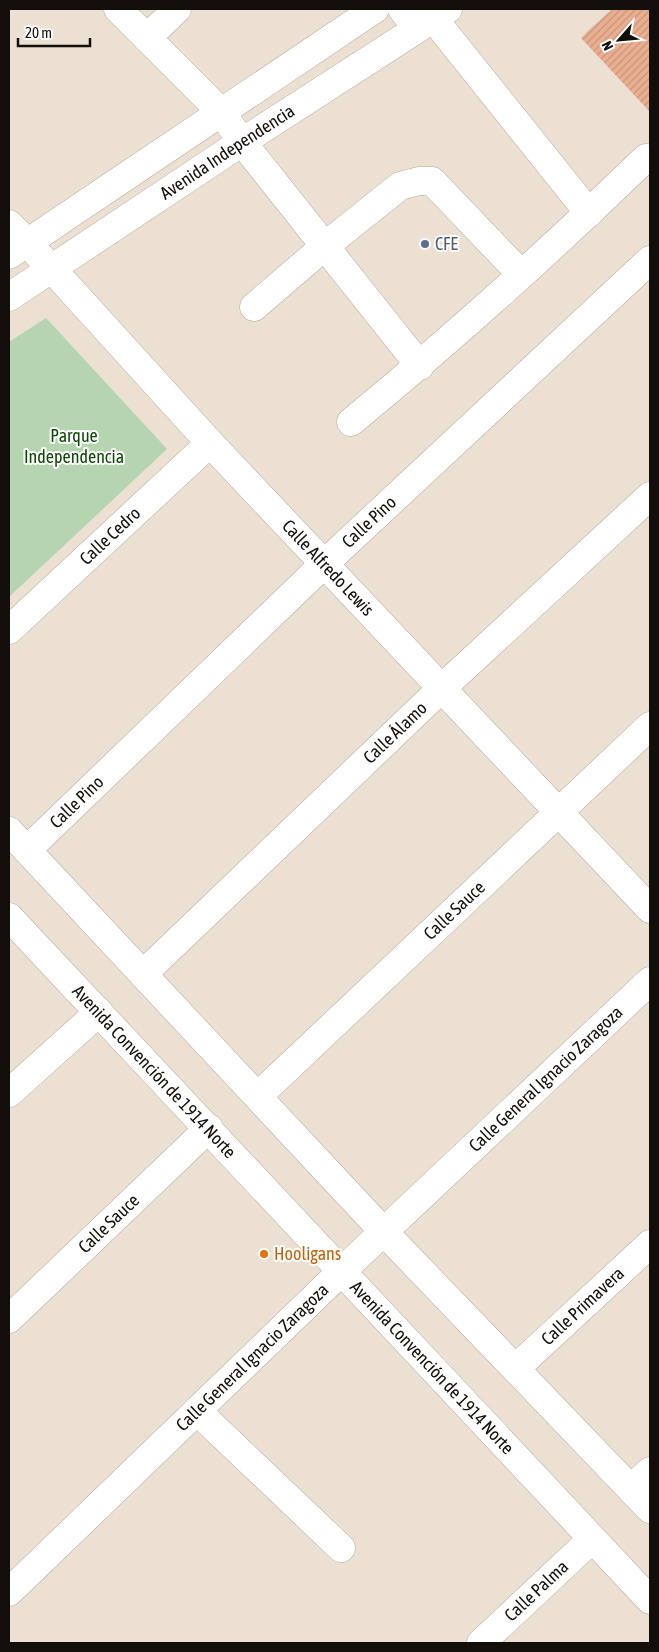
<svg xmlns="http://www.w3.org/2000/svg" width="659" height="1652" viewBox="0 0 659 1652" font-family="'Asap Condensed',sans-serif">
<defs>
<pattern id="building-hatch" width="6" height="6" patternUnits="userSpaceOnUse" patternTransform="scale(1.25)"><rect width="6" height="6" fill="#eaae91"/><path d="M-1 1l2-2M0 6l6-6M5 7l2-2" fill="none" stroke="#c8947c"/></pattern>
<filter id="shadow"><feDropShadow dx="4.5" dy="-4.5" stdDeviation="0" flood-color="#0004"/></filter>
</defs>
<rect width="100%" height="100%" fill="#ebe0d1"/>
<path fill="#b5d4b0" d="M46,318L167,449L9,597V342Z"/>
<path fill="url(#building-hatch)" filter="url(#shadow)" d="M613,9H650V112L581,38Z"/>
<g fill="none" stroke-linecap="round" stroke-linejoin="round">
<defs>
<g id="minor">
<path d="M118,9L221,112L242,142L420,366"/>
<path d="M402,9L417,28"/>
<path d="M433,18L589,213"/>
<path d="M147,38L177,9"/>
<path id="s1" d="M9,224L51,268L210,443L650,909"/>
<path d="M254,307L325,246L400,186L419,181H432L521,274"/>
<path d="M351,422C453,338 551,250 646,158"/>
<path id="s2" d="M9,630L210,443"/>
<path id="s3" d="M27,850L324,564L650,260"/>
<path id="s4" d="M143,974L442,688L650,496"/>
<path d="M9,1093L99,1012"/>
<path id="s5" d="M258,1096L650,726"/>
<path id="s6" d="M9,1319L209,1128"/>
<path id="s7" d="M516,1368L650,1244"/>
<path d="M197,1411L341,1548"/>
<path d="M631,1489L650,1471"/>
<path id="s8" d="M9,1592L342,1271"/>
<path id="s9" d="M481,1643L592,1539"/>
</g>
<g id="major">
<path d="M9,255L375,9"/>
<path id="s10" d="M9,297L242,142L448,9"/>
<path d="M9,831L384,1232L650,1509"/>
<path id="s11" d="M9,917L650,1600"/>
<path id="s12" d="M342,1271L650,981"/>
</g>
</defs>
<use href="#minor" stroke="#b6ab9d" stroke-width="29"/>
<use href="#major" stroke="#b6ab9d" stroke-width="29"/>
<use href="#minor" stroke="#fff" stroke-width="28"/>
<use href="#major" stroke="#fff" stroke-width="28"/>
</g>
<circle fill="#5c6f8a" stroke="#fff" stroke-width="2" cx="425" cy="244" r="5"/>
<circle fill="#e8710a" stroke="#fff" stroke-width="2" cx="264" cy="1254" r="5"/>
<g text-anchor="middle" stroke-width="4" stroke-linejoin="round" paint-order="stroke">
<g font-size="18" fill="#120e09" stroke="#fff">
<text dy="6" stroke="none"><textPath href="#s10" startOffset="262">Avenida Independencia</textPath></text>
<text dy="6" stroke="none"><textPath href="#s3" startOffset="474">Calle Pino</textPath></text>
<text dy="6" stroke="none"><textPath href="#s2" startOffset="138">Calle Cedro</textPath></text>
<text dy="6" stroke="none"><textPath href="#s1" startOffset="469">Calle Alfredo Lewis</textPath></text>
<text dy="6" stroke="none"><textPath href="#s4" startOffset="349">Calle Álamo</textPath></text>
<text dy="6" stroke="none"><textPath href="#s3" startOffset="69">Calle Pino</textPath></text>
<text dy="6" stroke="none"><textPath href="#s5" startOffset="270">Calle Sauce</textPath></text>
<text dy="6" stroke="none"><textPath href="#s11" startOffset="212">Avenida Convención de 1914 Norte</textPath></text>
<text dy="6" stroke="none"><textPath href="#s12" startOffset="280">Calle General Ignacio Zaragoza</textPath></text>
<text dy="6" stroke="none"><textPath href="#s6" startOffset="138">Calle Sauce</textPath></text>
<text dy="6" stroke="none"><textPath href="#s7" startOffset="91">Calle Primavera</textPath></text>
<text dy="6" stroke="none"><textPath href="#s8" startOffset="338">Calle General Ignacio Zaragoza</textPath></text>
<text dy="6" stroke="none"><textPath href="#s11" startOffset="618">Avenida Convención de 1914 Norte</textPath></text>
<text dy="6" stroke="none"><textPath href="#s9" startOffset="76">Calle Palma</textPath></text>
</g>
<g font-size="18" fill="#4e5e75" stroke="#fff" text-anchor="start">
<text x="435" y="250">CFE</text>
</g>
<g font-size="18" fill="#0c4704" stroke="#fff">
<text x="74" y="442">Parque<tspan x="74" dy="21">Independencia</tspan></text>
</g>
<g font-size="18" fill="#c56008" stroke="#fff" text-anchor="start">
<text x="274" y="1260">Hooligans</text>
</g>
</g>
<rect width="659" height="1652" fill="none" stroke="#120e09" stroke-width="20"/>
<g transform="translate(619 40) rotate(243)" stroke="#ffffff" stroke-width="4" paint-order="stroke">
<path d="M0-4L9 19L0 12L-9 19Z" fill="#120e09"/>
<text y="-8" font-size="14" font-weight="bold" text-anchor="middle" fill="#120e09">N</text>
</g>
<path d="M18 38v8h72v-8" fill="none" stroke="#120e09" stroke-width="2.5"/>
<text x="25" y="38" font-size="15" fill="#120e09" stroke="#ffffff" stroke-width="4" paint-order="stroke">20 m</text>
</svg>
